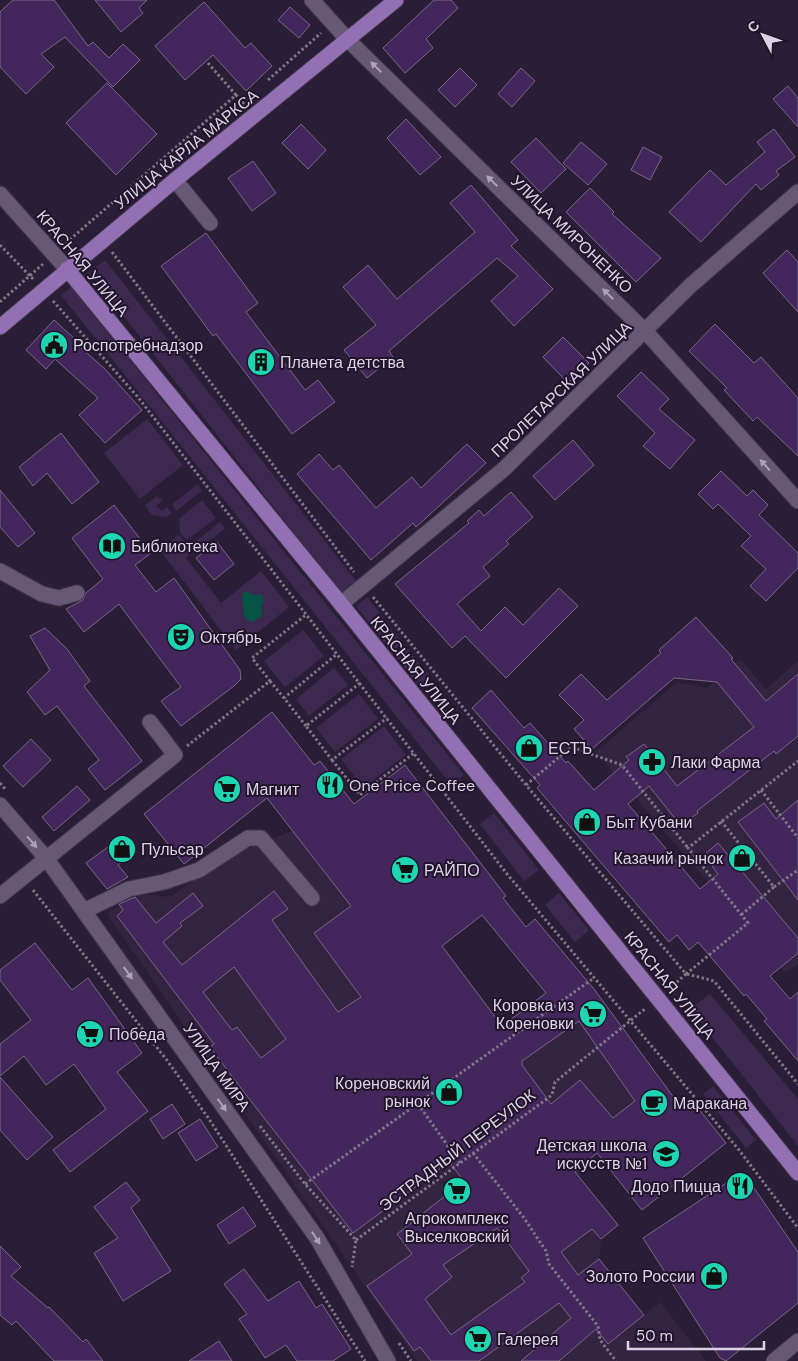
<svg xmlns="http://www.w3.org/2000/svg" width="798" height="1361" viewBox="0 0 798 1361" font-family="'DM Sans',sans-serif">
<rect width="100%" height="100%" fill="#2a1e36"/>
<path fill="#342442" d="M740,659L766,689L798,661V964L785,972L596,752L677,682L707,688Z
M293,831L447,953L507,1033L515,1016L536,1000L558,1002L677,1102L624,1131L591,1159L580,1177L618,1225L601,1239L599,1259L644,1315L660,1302L706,1361H417L107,914L137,894L170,897L232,854Z"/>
<path fill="#3d2950" d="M105,260L357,582L342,594L89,272Z
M71,287L464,775L452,786L61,295Z
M147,419L183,465L140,499L104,453Z
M198,484L202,491L176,511L172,504Z
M157,496L163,500L156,506L162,511L167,507L172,513L167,517L152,515L145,505Z
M202,500L216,518L187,540L180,533L179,519Z
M220,522L225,529L194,551L191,545Z
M179,535L193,551L186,558L221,603L261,571L289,607L236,650L160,550Z
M367,597L431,678L420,687L356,606Z
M303,630L324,656L285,687L264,661Z
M334,668L348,685L309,716L296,699Z
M359,694L378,719L335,752L316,728Z
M384,726L406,755L363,788L341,759Z
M494,813L539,870L524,881L480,824Z
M559,893L589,930L575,942L545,905Z
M710,994L798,1099V1146L690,1009Z
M713,1086L756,1140L746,1148L703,1094Z"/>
<path fill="#045545" d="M248,591L253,595H262L264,602L261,605L262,616L252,622L245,618C244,614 242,597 242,594Z"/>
<path fill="#43275c" stroke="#766885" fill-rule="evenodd" d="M13,0H54L88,46L93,42L109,58L123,44L140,60L113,87L65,37L41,54L54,67L26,94L0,67V12Z
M95,0H147L139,8L143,13L121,32Z
M434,0H451L458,8L426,39L433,48L405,73L383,48Z
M204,2L245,48L251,43L272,66L246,91L213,55L185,80L155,46Z
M290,7L310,25L299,38L278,20Z
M460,68L477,85L455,107L438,90Z
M521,68L535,81L512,107L498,94Z
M107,83L157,134L116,175L66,123Z
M788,86L798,98V127L773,99Z
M406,119L441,157L420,175L387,138Z
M301,124L326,150L308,169L282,143Z
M774,129L795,157L776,171L779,175L761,190L756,184L701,242L669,212L710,170L726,185L765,152L757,142Z
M536,138L566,169L541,193L511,162Z
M581,142L607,164L588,185L563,163Z
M643,147L662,157L650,180L631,170Z
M253,161L276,193L252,211L228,178Z
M471,185L518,240L511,246L553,289L514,326L491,301L518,276L497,258L389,351L393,357L367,378L344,350L376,325L343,287L368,265L397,299L475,232L450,203Z
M590,188L614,212L612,214L661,258L636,282L566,212Z
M206,233L258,303L246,312L305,390L318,380L335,402L292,434L216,334L213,336L161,266Z
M787,250L798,262V312L763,273Z
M54,320L75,339L73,341L104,368L142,410L105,443L79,415L98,398L55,359L46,369L26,350Z
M715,324L754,363L761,357L798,398V456L757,417L753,421L724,390L727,388L689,351Z
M563,337L589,363L568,383L543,357Z
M641,372L669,399L659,409L695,440L670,469L643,446L655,433L617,396Z
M61,433L99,482L72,504L47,473L33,486L19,467Z
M573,440L594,465L555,500L533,476Z
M467,444L486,463L416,527L413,523L371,560L297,474L319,454L333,470L339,465L376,508L412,477L421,488Z
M721,471L747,496L753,490L768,505L759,515L798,553V568L766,601L750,586L766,569L741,546L751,536L718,504L713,509L698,494Z
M0,490L35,533L18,547L0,527Z
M511,492L533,517L506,541L509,544L483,567L490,576L457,604L481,631L505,607L523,625L559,588L578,606L506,678L465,636L452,648L395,584L469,523L467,521L479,510L484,516Z
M114,505L151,553L135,565L156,592L174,578L240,670L241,679L234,686L181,726L161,701L181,687L119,604L84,632L66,609L83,600L86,593L103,579L72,538Z
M217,542L234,564L214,580L196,558Z
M696,617L733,658L731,659L766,701L798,674V736L776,754L774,751L697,811L698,813L681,826L649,786L628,804L700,889L718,874L704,855L718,843L798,938V953L770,976L790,999L798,992V1061L764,1021L767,1019L746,994L744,996L698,942L689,950L677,935L669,942L537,788L540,785L472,708L491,690L524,728L530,723L566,763L568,761L594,790L629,760L626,757L644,744L677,786L754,727L717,682L674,678L592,749L574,729L584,720L559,695L581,674L607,700L661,653L659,650Z
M45,628L67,649L90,681L84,686L142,761L105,790L88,769L99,760L57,706L45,715L27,692L50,670L30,636Z
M272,712L314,765L320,761L354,804L405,765L506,896L503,898L526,927L535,919L594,989L680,1106L690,1098L726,1143L642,1210L597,1153L575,1172L618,1225L601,1239L592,1229L561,1252L578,1275L599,1259L644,1315L608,1344L596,1329L559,1361H521L571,1318L559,1303L479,1361H431L420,1347L414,1351L367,1286L412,1254L397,1234L464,1181L449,1162L353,1233L234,1079L210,1047L214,1044L117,916L123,910L119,904L135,897L156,923L193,893L203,906L180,923L182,926L163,942L182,965L274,891L288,909L272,920L338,1012L361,997L314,933L351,906L267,798L184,864L144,814ZM482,915L546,993L502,1026L442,946ZM234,967L286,1039L261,1058L237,1027L232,1030L203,992ZM579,1021L635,1101L613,1118L580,1080L551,1104L522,1065V1061ZM497,1228L529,1271L521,1278L525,1282L451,1335L425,1299L452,1277L443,1265Z
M31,739L51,760L23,787L3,766Z
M77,786L90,800L54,831L42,817Z
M798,800V900L738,822L764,803L776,819Z
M123,836L135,851L118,865L128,877L107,889L86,863Z
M35,943L72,990L88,978L142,1053L117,1072L148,1111L70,1172L53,1150L106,1109L74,1064L46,1085L24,1056L0,1076V1044L31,1020L0,980V970Z
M0,1077L53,1137L27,1160L0,1130Z
M172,1104L185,1124L163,1139L150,1119Z
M200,1119L218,1147L196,1161L178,1133Z
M743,1172L798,1252V1303L726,1361L720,1358L643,1238Z
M126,1182L140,1200L131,1208L171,1271L123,1301L94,1253L118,1238L94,1207Z
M243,1207L256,1226L229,1244L217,1225Z
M0,1246L21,1267L11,1276L48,1308L49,1307L83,1342L86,1339L103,1361H54L16,1321L12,1325L0,1315Z
M244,1269L268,1301L299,1281L316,1308L322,1304L351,1349L333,1361H297L286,1345L265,1358L239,1319L247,1314L224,1284Z
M219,1341L232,1361H189Z"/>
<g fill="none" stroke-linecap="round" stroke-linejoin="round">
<defs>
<path id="minor" d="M312,0L347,39L646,332L798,501
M175,180L210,223
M0,194L67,269
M0,571L42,594L59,598L77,593
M341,604L504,469L690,286L798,192
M0,805L46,858L317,1238L388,1361
M0,896L175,755L150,722
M84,911L129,889L164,882L199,870L248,838H261L312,898
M774,1361L798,1341"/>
<path id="major" d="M67,269L341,604L798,1173
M0,327L175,180L396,0"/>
</defs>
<use href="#minor" stroke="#43384d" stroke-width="17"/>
<use href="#major" stroke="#43384d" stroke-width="17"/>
<path stroke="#7f7589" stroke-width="3" stroke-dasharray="2.5 2.5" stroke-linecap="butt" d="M208,63L236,95
M268,80L321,33
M66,243L236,95L243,103L245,101
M0,245L34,280
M112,252L354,572
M53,301L137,396L507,874L739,1150L798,1228
M0,302L43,264
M373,597L526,785L686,974L670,988
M270,681L284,698
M360,683L306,726L332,760L387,718
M306,726L284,698L337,654
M187,746L270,681L252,658L307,614
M332,760L360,795L414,753
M0,783L6,790
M526,785L571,747L622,765L688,848
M761,790L798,838
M721,821L774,887L741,915
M774,887L798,870
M33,890L166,1059L209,1119L365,1361
M686,974L748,923L688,848L798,761
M687,974L714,981L798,1084
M418,1104L460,1163
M260,1126L305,1184L356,1240L352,1267
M473,1153L524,1218L546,1251L549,1264L598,1326L600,1340L616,1361
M305,1184L594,978
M356,1240L552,1095L555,1082L646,1008
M399,1343L411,1361"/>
<use href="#minor" stroke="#675976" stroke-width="15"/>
<use href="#major" stroke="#9370b4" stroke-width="15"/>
</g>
<defs><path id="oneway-solid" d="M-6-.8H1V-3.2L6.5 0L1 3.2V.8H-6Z" transform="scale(1.25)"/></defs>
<g fill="#ada3b9">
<use href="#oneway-solid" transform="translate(376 67) rotate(-136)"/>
<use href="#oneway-solid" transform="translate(492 181) rotate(-136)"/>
<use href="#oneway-solid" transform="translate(608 294) rotate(-136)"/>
<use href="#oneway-solid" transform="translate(765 465) rotate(-132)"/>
<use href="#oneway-solid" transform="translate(32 842) rotate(49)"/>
<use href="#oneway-solid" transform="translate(128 973) rotate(55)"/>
<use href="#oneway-solid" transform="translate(222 1105) rotate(55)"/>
<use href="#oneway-solid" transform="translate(316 1238) rotate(57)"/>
</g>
<defs>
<symbol id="civic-disc" viewBox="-11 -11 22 22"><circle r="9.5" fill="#1dd5b1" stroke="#21142c"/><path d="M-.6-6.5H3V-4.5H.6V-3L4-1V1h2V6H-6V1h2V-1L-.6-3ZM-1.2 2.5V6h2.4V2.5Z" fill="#111"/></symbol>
<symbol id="building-disc" viewBox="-11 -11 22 22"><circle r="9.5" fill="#1dd5b1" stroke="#21142c"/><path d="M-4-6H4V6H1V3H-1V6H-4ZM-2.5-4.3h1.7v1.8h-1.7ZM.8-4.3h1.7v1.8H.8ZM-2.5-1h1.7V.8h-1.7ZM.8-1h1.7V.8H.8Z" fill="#111"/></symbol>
<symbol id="library-disc" viewBox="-11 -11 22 22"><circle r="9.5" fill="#1dd5b1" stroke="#21142c"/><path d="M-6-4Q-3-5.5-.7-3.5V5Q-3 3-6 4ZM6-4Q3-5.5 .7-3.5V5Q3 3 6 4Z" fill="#111"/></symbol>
<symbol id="theatre-disc" viewBox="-11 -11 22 22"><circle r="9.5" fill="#1dd5b1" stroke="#21142c"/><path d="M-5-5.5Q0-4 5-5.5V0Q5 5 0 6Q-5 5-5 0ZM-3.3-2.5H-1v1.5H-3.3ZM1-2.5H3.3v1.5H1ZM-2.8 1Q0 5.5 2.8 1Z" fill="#111"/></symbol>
<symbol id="shop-disc" viewBox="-11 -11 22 22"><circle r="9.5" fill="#1dd5b1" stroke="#21142c"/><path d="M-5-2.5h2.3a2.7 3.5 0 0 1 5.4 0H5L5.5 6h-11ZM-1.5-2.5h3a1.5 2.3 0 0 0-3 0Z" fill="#111"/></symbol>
<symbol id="pharmacy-disc" viewBox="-11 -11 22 22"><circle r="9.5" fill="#1dd5b1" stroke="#21142c"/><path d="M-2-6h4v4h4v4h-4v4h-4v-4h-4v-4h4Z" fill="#111"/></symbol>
<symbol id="restaurant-disc" viewBox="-11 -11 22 22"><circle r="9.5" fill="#1dd5b1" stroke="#21142c"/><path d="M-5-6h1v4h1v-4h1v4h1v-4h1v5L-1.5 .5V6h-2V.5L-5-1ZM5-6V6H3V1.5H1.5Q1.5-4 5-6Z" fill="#111"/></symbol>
<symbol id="supermarket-disc" viewBox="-11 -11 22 22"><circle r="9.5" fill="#1dd5b1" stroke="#21142c"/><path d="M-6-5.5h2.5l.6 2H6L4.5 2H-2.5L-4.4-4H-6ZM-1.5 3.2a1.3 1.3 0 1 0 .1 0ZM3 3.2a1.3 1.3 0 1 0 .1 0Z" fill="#111"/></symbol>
<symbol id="cafe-disc" viewBox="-11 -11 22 22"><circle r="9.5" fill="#1dd5b1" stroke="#21142c"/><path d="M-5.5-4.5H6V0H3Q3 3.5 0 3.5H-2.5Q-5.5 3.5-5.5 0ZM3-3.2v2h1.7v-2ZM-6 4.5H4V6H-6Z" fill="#111"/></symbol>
<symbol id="school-disc" viewBox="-11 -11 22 22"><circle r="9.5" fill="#1dd5b1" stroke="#21142c"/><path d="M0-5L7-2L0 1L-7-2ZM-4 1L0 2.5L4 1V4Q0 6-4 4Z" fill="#111"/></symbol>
</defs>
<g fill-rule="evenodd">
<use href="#civic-disc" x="38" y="329" width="32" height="32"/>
<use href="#building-disc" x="245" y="346" width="32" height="32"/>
<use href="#library-disc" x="96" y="530" width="32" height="32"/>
<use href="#theatre-disc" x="165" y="621" width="32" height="32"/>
<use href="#shop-disc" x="513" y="732" width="32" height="32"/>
<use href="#pharmacy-disc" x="636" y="746" width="32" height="32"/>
<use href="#restaurant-disc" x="314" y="769" width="32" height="32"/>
<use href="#supermarket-disc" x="211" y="773" width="32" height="32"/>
<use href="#shop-disc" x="571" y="806" width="32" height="32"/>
<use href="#shop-disc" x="106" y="833" width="32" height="32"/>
<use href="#shop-disc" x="726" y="842" width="32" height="32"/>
<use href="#supermarket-disc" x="389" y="854" width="32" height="32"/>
<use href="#supermarket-disc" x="577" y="998" width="32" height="32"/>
<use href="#supermarket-disc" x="74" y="1018" width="32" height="32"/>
<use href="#shop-disc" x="433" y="1076" width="32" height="32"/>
<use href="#cafe-disc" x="638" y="1087" width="32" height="32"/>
<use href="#school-disc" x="650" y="1138" width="32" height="32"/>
<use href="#restaurant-disc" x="724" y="1170" width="32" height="32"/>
<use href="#supermarket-disc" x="441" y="1175" width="32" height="32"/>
<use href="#shop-disc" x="698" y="1260" width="32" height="32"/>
<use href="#supermarket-disc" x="462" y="1323" width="32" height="32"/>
</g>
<g text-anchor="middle" stroke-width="4" stroke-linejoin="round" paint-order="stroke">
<g font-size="16" fill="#dcd4e5" stroke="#21142c">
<text transform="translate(186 149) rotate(-39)" y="6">УЛИЦА КАРЛА МАРКСА</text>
<text transform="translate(572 234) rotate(44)" y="6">УЛИЦА МИРОНЕНКО</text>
<text transform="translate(83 263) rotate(50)" y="6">КРАСНАЯ УЛИЦА</text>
<text transform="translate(561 389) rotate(-44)" y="6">ПРОЛЕТАРСКАЯ УЛИЦА</text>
<text transform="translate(416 670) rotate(51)" y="6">КРАСНАЯ УЛИЦА</text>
<text transform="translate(670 985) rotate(51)" y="6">КРАСНАЯ УЛИЦА</text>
<text transform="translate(217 1067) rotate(55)" y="6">УЛИЦА МИРА</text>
<text transform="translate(457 1150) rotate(-37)" y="6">ЭСТРАДНЫЙ ПЕРЕУЛОК</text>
</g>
<g font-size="16" fill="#dcd4e5" stroke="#21142c" text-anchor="start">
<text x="73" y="351">Роспотребнадзор</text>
<text x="280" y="368">Планета детства</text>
<text x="131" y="552">Библиотека</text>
<text x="200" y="643">Октябрь</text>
<text x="548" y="754">ЕСТЪ</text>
<text x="671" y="768">Лаки Фарма</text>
<text x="349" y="791">One Price Coffee</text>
<text x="246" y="795">Магнит</text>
<text x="606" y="828">Быт Кубани</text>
<text x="141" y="855">Пульсар</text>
<text x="723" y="864" text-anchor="end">Казачий рынок</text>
<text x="424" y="876">РАЙПО</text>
<text x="574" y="1011" text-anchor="end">Коровка из<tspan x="574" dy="18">Кореновки</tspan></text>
<text x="109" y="1040">Победа</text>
<text x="430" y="1089" text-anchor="end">Кореновский<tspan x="430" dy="18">рынок</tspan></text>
<text x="673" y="1109">Маракана</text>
<text x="647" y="1151" text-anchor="end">Детская школа<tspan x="647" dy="18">искусств №1</tspan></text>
<text x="721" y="1192" text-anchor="end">Додо Пицца</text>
<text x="457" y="1224" text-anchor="middle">Агрокомплекс<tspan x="457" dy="18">Выселковский</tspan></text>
<text x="695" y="1282" text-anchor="end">Золото России</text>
<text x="497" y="1345">Галерея</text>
</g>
</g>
<g transform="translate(763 35) rotate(311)" stroke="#21142c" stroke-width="4" paint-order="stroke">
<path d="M0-4L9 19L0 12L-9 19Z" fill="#dcd4e5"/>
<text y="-8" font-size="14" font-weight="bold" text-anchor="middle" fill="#dcd4e5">С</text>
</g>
<path d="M628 1341v8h136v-8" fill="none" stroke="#dcd4e5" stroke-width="2.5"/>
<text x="636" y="1341" font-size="15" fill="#dcd4e5" stroke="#21142c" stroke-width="4" paint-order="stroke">50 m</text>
</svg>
